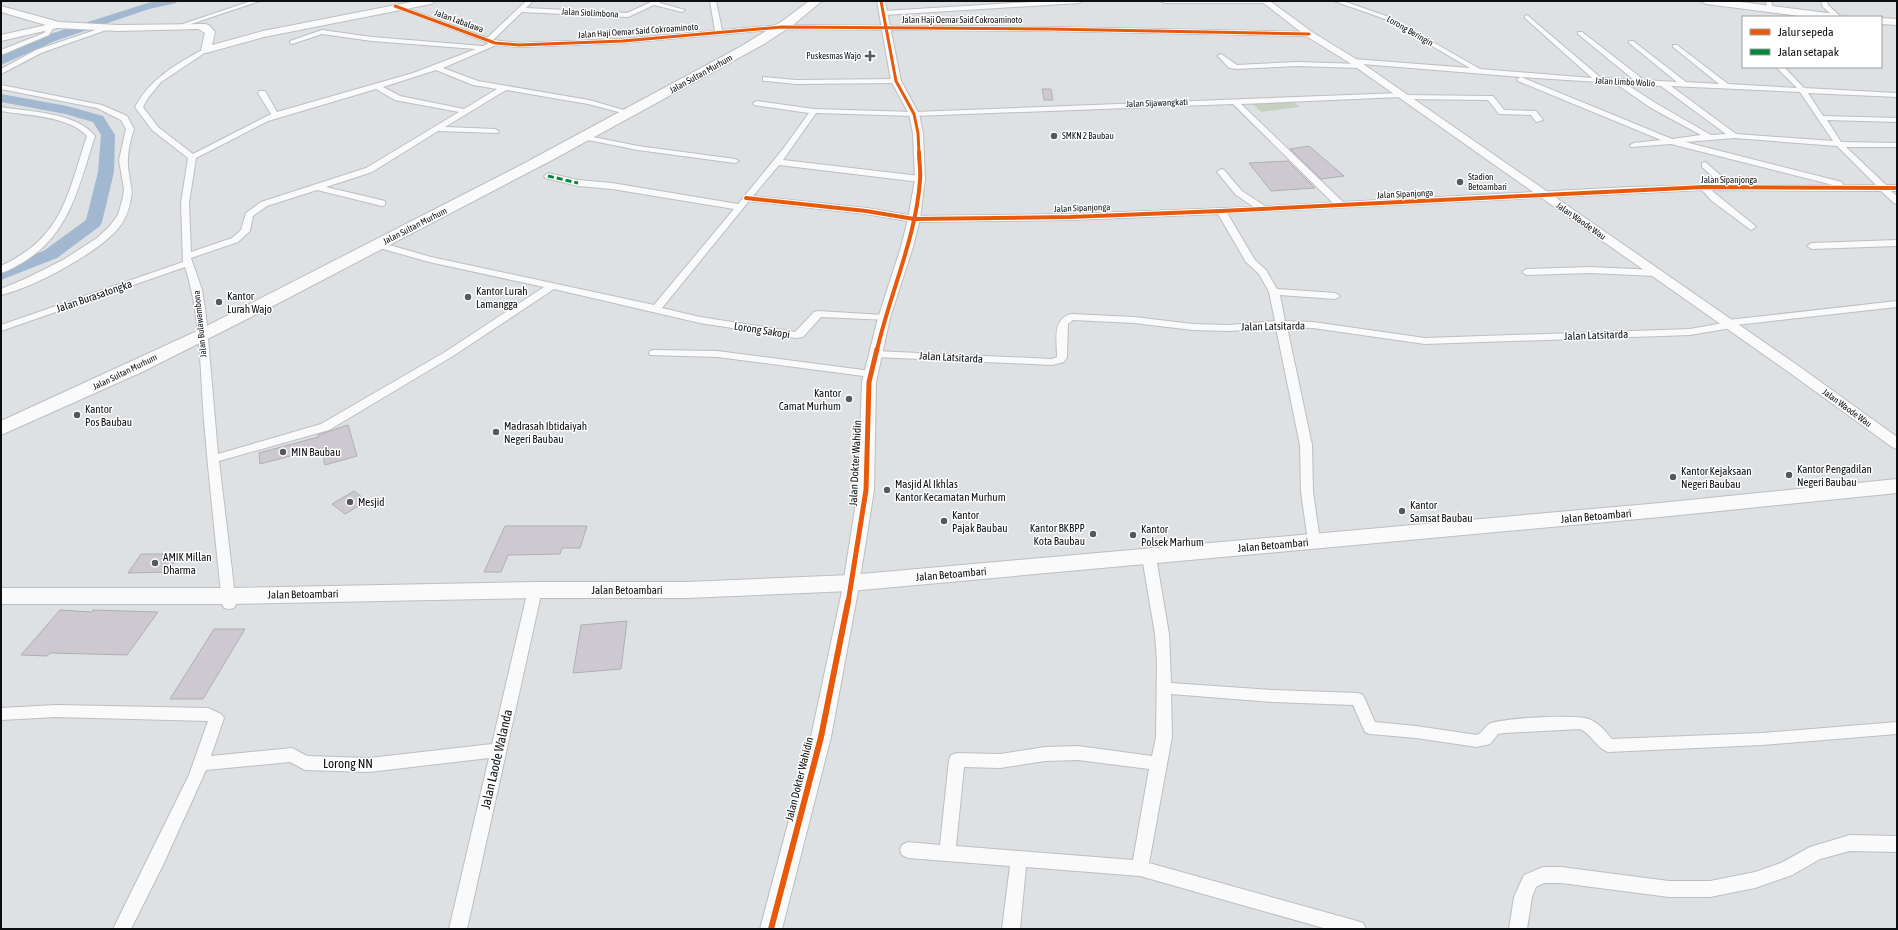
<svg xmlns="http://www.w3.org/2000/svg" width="1898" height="930" viewBox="0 0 1898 930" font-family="'Asap Condensed',sans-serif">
<rect width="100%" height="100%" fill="#dee1e4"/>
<path fill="#c5d0c1" d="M1291,100L1300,107L1261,112L1253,104Z"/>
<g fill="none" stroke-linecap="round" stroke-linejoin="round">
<path fill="#a2b8d0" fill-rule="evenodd" d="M154,1H178L176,3L149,9L55,41L1,65V56L47,35Z
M1,94L67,106L103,116L115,135L114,172L102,222L100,226L57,258L1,280V269L45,250L86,220L98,172L101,135L93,122L65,114L1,102Z"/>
</g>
<path fill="#cec8d0" stroke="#afafb1" d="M1042,89H1051L1053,100H1044Z
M1309,146L1344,176L1321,179L1290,149Z
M1288,161L1315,188L1271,191L1249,163Z
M348,425L357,456L325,465L321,448L260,464L259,453L318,437V435Z
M354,491L367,501L345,514L332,504Z
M505,526H587L580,548H562L560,554L508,555L501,572H484Z
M141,554H180L168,572L128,573Z
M60,610L92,612L93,610L158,612L127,655L50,653L47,656L21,655Z
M627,621L621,669L573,673L581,625Z
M214,629H245L203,699H170Z"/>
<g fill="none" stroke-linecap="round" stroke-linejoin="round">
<defs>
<path id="minor" d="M251,1H260L182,27L177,26Z
M526,1H533L526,8L627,13L653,1H661L660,3L685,10L682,12L654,5L628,17L522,12L493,40L519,43L623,39L715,31L710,1H716L722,30L782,25L1048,27L1309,32L1312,34L1309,36L1048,31L782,29L623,43L519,47L496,45L443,68L478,81L589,100L634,113L630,115L588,104L506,90L445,127L495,129L499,131L498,133L438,131L372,172L326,187L385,201V205L382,206L317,190L267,206L253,216L250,231L238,242L191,258L202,290L206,315L218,454L321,424L445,352L544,287L429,262L376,247V243L379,242L431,257L654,305L734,209L612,189L578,186L545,178L544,176L548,173L578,180L612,183L738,204L783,149L809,113L754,105L753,103L757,101L814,109L914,112L1401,93L1405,95L1490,96H1493L1504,110L1536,111L1543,120L1536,122L1531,115L1499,114L1488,100L1404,99L1400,97L1241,104L1343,202L1629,187L1722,185L1702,167V163L1705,162L1732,185H1833L1671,144L1631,147L1630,145L1634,143L1661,140L1518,81L1517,79L1521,77L1350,63V59H1353L1470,68L1385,19L1334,1H1343L1389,17L1480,69L1592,78L1525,18V16L1527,15L1601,78L1634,80L1578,34V32H1582L1644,80L1677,82L1629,43V41H1633L1686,82L1719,84L1673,47V45H1677L1728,84L1797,88L1776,67H1784L1804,88L1897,93V97L1808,93L1823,116L1897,118V122L1827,120L1841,142L1897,143V147H1846L1886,185H1897V191H1891L1897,196V204L1894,203L1881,191L1711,190L1754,225L1756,227L1751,230L1712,201L1702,190L1227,213L1255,260L1266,270L1277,289L1335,293L1340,296L1335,299L1280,295L1285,321L1313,322L1425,338L1690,329L1723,323L1728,320L1897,301V307L1736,325L1731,328L1690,335L1425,344L1313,328L1287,327L1312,445L1313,492L1320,541L1319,544H1309L1308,541L1301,492L1300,445L1276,328L1229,331L1193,330L1134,323L1073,320L1068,324L1067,357L1064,362L1052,365L875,357L870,354L875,351L1052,359L1057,357C1057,341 1052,319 1071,314L1134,317L1193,324L1229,325L1275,321L1269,292L1259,274L1246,262L1218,214L1070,220L914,222L866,214L749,201L662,308L700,317L795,332L814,312L818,311L884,315L889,318L888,320L821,317L803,337L795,338L700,323L554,289L453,356L329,430L219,461L236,604L234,608L229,609L224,608L222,604C216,543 209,482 204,420C200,369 201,316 185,267L1,331V325L183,262L181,203L188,158L152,130L135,107C150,79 176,64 204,49L209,50L161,82L148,98L143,107L158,127L193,154L271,114L258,93L259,91H265L277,112L413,73L476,49L372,41L322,34L292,44L290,43V41L322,30L372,37L483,46L489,43L392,6L397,5L487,38ZM436,70L473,85L497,89L464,109L400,96L383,87ZM1521,77L1615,83L1651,108L1701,135L1672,139ZM1626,84L1661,86L1726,134L1711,135L1657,104ZM1671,86L1800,92L1833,141L1736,134ZM376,89L395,100L459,112L366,168L261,202L246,213L241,230L232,238L191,252L189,203L196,158L268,121ZM1233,104L1333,203L1265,206L1242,191L1224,170L1221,169L1217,172L1236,195L1254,207L1070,214L914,216L866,208L753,196L779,165L920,182L924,179L920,176L783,160L816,113L914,116ZM1734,138L1837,146L1876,185H1843L1842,182L1685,142Z
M1048,1H1082L1079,3L884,15L881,13L884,11Z
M1161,1H1268L1265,3H1164Z
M1765,1H1771L1774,11H1770Z
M1821,1H1827L1828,5L1841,17H1834L1823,7Z
M49,26L54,27L49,35L1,55V50L44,33Z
M107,26L110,28L109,29L41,53L1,74V69L36,50Z
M1221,54L1237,65L1297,62L1360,64L1364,66L1360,68L1297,66L1237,69L1229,68L1219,57L1217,56Z
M763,77L796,80L896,79L900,81L896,83L796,84L766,81H763Z
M1,85L102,105L127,116L134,129C129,144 126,159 129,174C130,183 133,189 131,198C129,211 125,221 116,231C92,256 34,287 1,295V289L27,278L63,260L97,238L109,227L118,215L123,197L124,189L119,160L126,129L121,120L97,108L1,89Z
M1,107C29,112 76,112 95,136C80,182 71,231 28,259C20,264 11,270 1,273V266C63,237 67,196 87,136C67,115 28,116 1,111Z
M583,135L638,146L735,159L739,161L735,163L638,150L583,139Z
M1897,240V246L1812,249L1807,246L1812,243Z
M1590,267L1656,270L1661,273L1656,276L1590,273L1527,275L1522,272L1527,269Z
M654,350L717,351L871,371L876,374L871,377L717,357L650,355L649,353L650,351Z
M1150,558L1155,560L1157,563L1169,634L1171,683L1273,690L1358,693L1363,695L1375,722L1416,726L1477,735C1483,733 1485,725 1491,723C1507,718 1574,714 1589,719C1599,723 1605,731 1612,739L1762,733L1897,722V734L1762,745L1608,752C1596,748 1592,734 1580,729L1504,733L1498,734L1490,744L1477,747L1416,738L1370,734L1365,732L1353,705L1273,702L1171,694L1172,737L1149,863L1357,921L1363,923L1366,929H1327L1140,876L1026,867L1020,929H1002L1010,866L908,858L902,855L900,850L902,845L908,842L940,845L949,760L951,755L957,753L1000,754L1045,747L1078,746L1152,756L1156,737L1157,661L1155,634L1143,563L1145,560ZM1078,760L1149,769L1133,860L956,846L964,767L1000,768L1045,761Z
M535,585L540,586L542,590L467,929H449L489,758L369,772L305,770L290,762L206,770L163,865L131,929H113L189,775L208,721L56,717L1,720V708L56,705L208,708L221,714L224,718L211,756L292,748L307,756L369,758L492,744L528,590L530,586Z
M1850,835L1897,836V852L1850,851L1820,859L1792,875L1755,888L1710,897H1669L1561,883H1544L1536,887L1532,897L1527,929H1509L1514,897L1524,875L1543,867H1561L1669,881H1710L1755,872L1781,863L1810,847Z"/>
<path id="tertiary" d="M877,1H885L901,81L919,114L923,133L925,179L920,219L913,247L890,318L876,382L874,490L858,591L831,737L782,929H760L811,737L842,591L858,490L862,382L878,318L901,247L908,219L915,179L913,133L909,114L891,81Z
M1261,1H1270L1312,32L1356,59L1800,367L1897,437V449L1892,447L1790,373L1350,63L1306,36Z"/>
<path id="secondary" d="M416,1H436L431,4L264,37L206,53L201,50L205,33L198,29L118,31L57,28L1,41V35L46,25L1,12V6L59,22L118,25L205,24L209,25L215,32L212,45L263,31Z"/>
<path id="primary" d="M1897,479V493L1660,517L850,591L687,598H535L228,604H1V588H228L535,582H687L850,575L1660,503Z"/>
<path id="trunk" d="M809,1H822L793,25L764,44L554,159L273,306L142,372L1,435V421L195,332L523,164L740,47L784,20Z
M1700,1H1733L1835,14L1841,17H1807L1706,4Z
M1881,18L1897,19V25L1881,24Z"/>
</defs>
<use href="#minor" stroke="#bcbec1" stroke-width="2"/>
<use href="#tertiary" stroke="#bcbec1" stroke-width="2"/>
<use href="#secondary" stroke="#bcbec1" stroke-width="2"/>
<use href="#primary" stroke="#bcbec1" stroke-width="2"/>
<use href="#trunk" stroke="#bcbec1" stroke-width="2"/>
<use href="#minor" fill="#fafafb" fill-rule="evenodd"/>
<use href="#tertiary" fill="#fafafb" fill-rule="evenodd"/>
<use href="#secondary" fill="#fafafb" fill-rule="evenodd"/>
<use href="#primary" fill="#fafafb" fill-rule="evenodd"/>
<use href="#trunk" fill="#fafafb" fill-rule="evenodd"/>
<path stroke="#00873e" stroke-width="3" stroke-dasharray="6 3" stroke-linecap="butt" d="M548,176L578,183"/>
<defs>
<path id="cycleway-far3" d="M881,1L896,81L914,114L918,133L919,153
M395,6L495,43L519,45L623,41L782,27L1048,29L1309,34"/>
<path id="cycleway-far2" d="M746,198L866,211L914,219L1070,217L1221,211L1704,187L1897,188
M877,350C890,293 916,238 920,180C921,171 919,161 919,152"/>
<path id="cycleway-far1" d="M848,603L866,490L869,382L877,349"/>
<path id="cycleway" d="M771,929L821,737L848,602"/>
</defs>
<use href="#cycleway-far3" stroke="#fff" stroke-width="4.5"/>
<use href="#cycleway-far2" stroke="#fff" stroke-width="6"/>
<use href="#cycleway-far1" stroke="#fff" stroke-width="8"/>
<use href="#cycleway" stroke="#fff" stroke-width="9"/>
<use href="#cycleway-far3" stroke="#e8590c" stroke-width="3"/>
<use href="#cycleway-far2" stroke="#e8590c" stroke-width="4"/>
<use href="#cycleway-far1" stroke="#e8590c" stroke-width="5"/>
<use href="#cycleway" stroke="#e8590c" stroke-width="6"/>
</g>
<g fill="#56585a" stroke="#fff" stroke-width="1.5">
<path d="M868 50h4v4h4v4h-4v4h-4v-4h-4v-4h4z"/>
<circle cx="1054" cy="136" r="4"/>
<circle cx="1460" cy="182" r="4"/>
<circle cx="468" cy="297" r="4"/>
<circle cx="219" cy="302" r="4"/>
<circle cx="849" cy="399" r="4"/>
<circle cx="77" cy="415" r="4"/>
<circle cx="496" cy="432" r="4"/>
<circle cx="283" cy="452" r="4"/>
<circle cx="1789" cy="475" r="4"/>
<circle cx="1673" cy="477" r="4"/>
<circle cx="887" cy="490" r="4"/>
<circle cx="350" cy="502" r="4"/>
<circle cx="1402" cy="511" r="4"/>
<circle cx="944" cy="521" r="4"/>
<circle cx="1093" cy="534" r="4"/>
<circle cx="1133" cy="535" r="4"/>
<circle cx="155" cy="563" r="4"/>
</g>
<g text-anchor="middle" stroke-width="3" stroke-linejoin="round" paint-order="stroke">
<g font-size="9" fill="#0c0e10" stroke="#fff">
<text transform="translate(590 13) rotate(3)" y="3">Jalan Siolimbona</text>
<text x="962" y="23">Jalan Haji Oemar Said Cokroaminoto</text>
<text transform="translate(459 21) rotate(20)" y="3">Jalan Labalawa</text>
<text transform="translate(638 31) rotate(-4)" y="3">Jalan Haji Oemar Said Cokroaminoto</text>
<text transform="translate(1410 31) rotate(30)" y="3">Lorong Beringin</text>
<text transform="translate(701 74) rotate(-29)" y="3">Jalan Sultan Murhum</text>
<text transform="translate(1625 82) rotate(3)" y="3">Jalan Limbo Wolio</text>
<text transform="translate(1157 103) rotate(-2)" y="3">Jalan Sijawangkati</text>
<text x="1729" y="183">Jalan Sipanjonga</text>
<text transform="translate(1405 194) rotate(-3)" y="3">Jalan Sipanjonga</text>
<text transform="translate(1082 208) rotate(-2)" y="3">Jalan Sipanjonga</text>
<text transform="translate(1581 221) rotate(35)" y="3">Jalan Waode Wau</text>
<text transform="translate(415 226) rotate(-27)" y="3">Jalan Sultan Murhum</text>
<text transform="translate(200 324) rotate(-96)" y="3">Jalan Bulawambona</text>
<text transform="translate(125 372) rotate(-26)" y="3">Jalan Sultan Murhum</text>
<text transform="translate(1847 408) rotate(36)" y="3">Jalan Waode Wau</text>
</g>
<g font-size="9" fill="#0c0e10" stroke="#fff" text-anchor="start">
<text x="861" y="59" text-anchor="end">Puskesmas Wajo</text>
<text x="1062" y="139">SMKN 2 Baubau</text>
<text x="1468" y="180">Stadion<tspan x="1468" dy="10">Betoambari</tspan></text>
</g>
<g font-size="11" fill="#0c0e10" stroke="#fff" text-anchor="start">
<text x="476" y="295">Kantor Lurah<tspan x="476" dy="13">Lamangga</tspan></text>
<text x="227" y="300">Kantor<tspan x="227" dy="13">Lurah Wajo</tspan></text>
<text x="841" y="397" text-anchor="end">Kantor<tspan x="841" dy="13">Camat Murhum</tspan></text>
<text x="85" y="413">Kantor<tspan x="85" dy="13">Pos Baubau</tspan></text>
<text x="504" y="430">Madrasah Ibtidaiyah<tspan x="504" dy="13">Negeri Baubau</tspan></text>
<text x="291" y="456">MIN Baubau</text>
<text x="1797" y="473">Kantor Pengadilan<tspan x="1797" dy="13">Negeri Baubau</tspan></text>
<text x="1681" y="475">Kantor Kejaksaan<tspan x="1681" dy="13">Negeri Baubau</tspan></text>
<text x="895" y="488">Masjid Al Ikhlas<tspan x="895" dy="13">Kantor Kecamatan Murhum</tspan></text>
<text x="358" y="506">Mesjid</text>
<text x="1410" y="509">Kantor<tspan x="1410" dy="13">Samsat Baubau</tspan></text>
<text x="952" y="519">Kantor<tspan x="952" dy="13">Pajak Baubau</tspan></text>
<text x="1085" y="532" text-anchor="end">Kantor BKBPP<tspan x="1085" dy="13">Kota Baubau</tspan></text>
<text x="1141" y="533">Kantor<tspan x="1141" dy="13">Polsek Marhum</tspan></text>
<text x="163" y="561">AMIK Millan<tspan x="163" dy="13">Dharma</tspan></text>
</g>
<g font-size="11" fill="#0c0e10" stroke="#fff">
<text transform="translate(94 296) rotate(-19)" y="4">Jalan Burasatongka</text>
<text transform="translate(1273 326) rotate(-1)" y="4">Jalan Latsitarda</text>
<text transform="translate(762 330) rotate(9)" y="4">Lorong Sakopi</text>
<text transform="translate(1596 335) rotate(-2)" y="4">Jalan Latsitarda</text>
<text transform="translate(951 357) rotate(3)" y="4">Jalan Latsitarda</text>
<text transform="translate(855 463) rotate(-87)" y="4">Jalan Dokter Wahidin</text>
<text transform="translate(1596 516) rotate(-5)" y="4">Jalan Betoambari</text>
<text transform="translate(1273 545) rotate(-5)" y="4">Jalan Betoambari</text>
<text transform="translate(951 574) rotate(-5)" y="4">Jalan Betoambari</text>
<text x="627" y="594">Jalan Betoambari</text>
<text transform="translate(303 594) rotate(-1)" y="4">Jalan Betoambari</text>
<text transform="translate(799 779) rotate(-76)" y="4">Jalan Dokter Wahidin</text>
</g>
<g font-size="13" fill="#0c0e10" stroke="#fff">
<text transform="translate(496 759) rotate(-77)" y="5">Jalan Laode Walanda</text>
<text x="348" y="768">Lorong NN</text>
</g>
</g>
<rect width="1898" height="930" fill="none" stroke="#0c0e10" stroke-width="4"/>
<rect x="1742" y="16" width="140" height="52" fill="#ffffff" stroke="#9e9f9f"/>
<rect x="1750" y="29" width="20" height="6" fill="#e8590c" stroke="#9e9f9f"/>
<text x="1778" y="36" font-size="12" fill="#0c0e10">Jalur sepeda</text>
<rect x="1750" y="49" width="20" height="6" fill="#00873e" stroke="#9e9f9f"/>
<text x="1778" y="56" font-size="12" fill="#0c0e10">Jalan setapak</text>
</svg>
